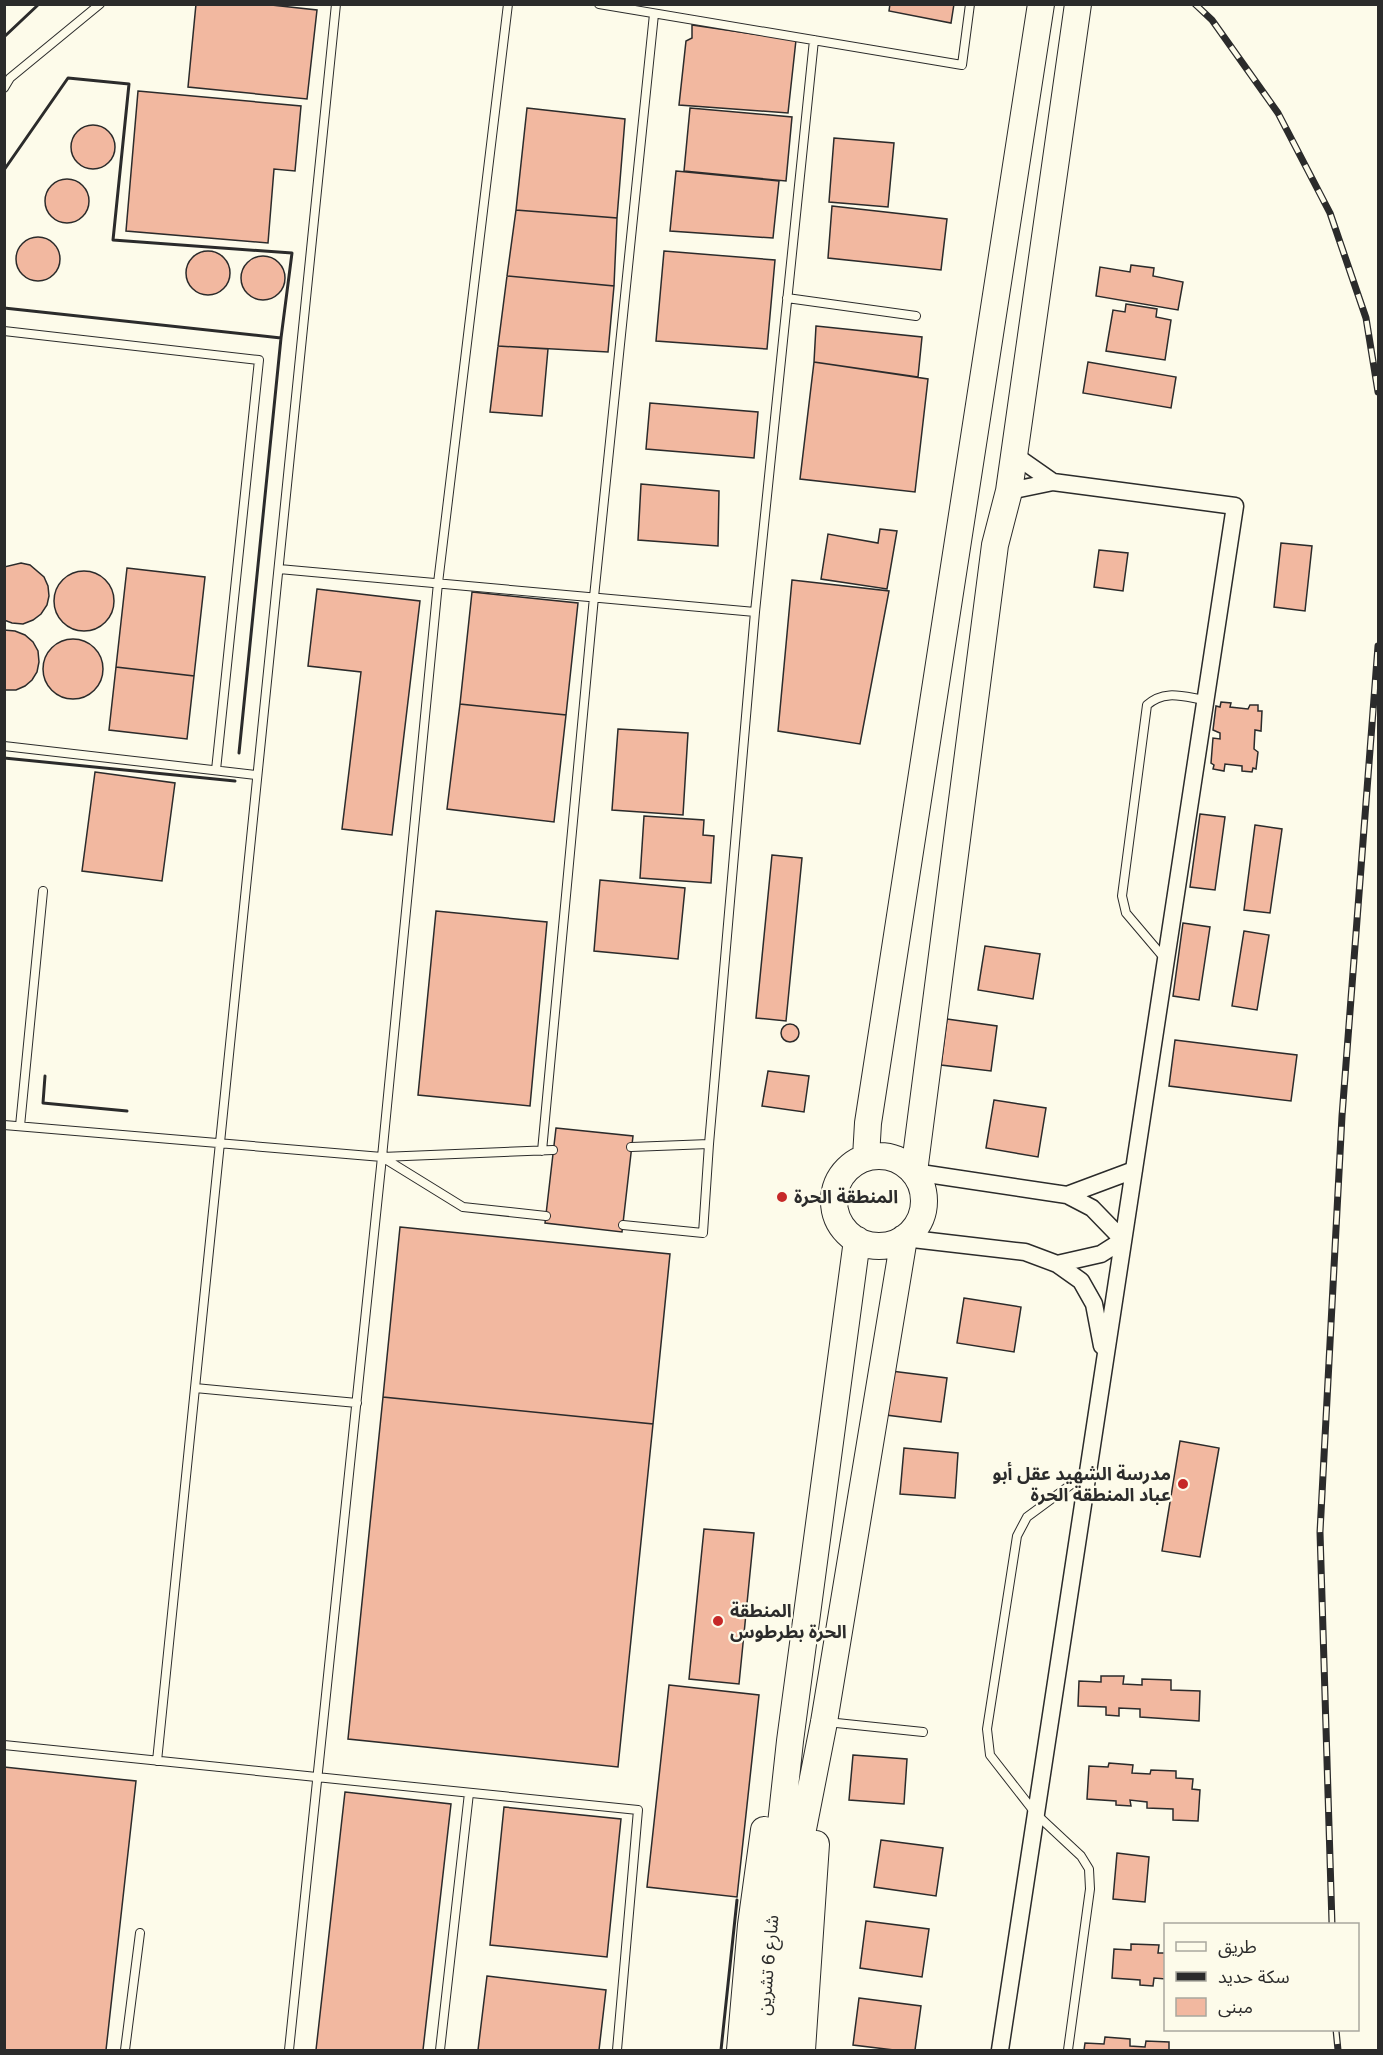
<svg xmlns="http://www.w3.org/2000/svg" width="1383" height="2055" viewBox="0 0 1383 2055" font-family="'Golos Text','Noto Sans Arabic',sans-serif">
<rect width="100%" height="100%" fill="#fdfbea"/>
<path fill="#f2b8a0" stroke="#2b2b2b" stroke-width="1.5" d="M196,4H262L317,10L307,99L188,87Z
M890,4H954L951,23L889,11Z
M692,25L796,40L788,113L679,105L686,41L692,38Z
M138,91L301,106L295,171L274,169L268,243L126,231Z
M527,108L625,119L617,218L516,210Z
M690,108L792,117L786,181L684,171Z
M71 147a22 22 0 1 1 44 0a22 22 0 1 1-44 0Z
M834,138L894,143L888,207L829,202Z
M676,171L779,181L773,238L670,231Z
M45 201a22 22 0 1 1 44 0a22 22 0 1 1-44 0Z
M832,206L947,219L941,270L828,258Z
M516,210L617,218L614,286L507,276Z
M16 259a22 22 0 1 1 44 0a22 22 0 1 1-44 0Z
M186 273a22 22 0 1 1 44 0a22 22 0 1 1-44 0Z
M664,251L775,260L767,349L656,341Z
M241 278a22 22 0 1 1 44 0a22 22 0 1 1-44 0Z
M1131,265L1154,268L1153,276L1183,282L1178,310L1096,296L1100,267L1130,272Z
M507,276L614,286L608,352L498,346Z
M1126,304L1157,309L1156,317L1171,320L1165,360L1106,351L1113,310L1125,312Z
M816,326L922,337L918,377L814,362Z
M498,346L548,349L542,416L490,412Z
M814,362L928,379L915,492L800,479Z
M1088,362L1176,377L1171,408L1083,393Z
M650,403L758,412L754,458L646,449Z
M641,484L719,491L718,546L638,540Z
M880,529L897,531L887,589L821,579L828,534L878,543Z
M1281,543L1312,546L1305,611L1274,607Z
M1099,550L1128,553L1123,591L1094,587Z
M21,563L30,565L44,577L48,586L49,596L47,605L41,614L33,620L23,624L12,623L4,620V567Z
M127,568L205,577L194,676L116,667Z
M54 601a30 30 0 1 1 60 0a30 30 0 1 1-60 0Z
M792,580L889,591L860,744L778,731Z
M317,589L420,601L392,835L342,829L361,672L308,666Z
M472,592L578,603L566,715L460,704Z
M4,630L15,631L25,635L33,642L38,651L39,662L37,672L32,680L25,686L16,690H4Z
M43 669a30 30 0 1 1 60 0a30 30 0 1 1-60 0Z
M116,667L194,676L187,739L109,730Z
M1221,702L1231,703L1230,707L1248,709L1250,705H1258V711H1262L1261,731L1255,730L1254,749L1258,752L1256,769L1253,768L1252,772L1242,771V766L1225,764L1224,771L1213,769L1214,765L1211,763L1213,738L1220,739V733L1213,730L1216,706L1220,707Z
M460,704L566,715L554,822L447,809Z
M618,729L688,733L683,815L612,810Z
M95,772L175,783L162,881L82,871Z
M1200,814L1225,817L1215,890L1190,887Z
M644,816L704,820L703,835L714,836L711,883L640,878Z
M1255,825L1282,829L1270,913L1244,910Z
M772,855L802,858L786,1021L756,1018Z
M600,880L685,888L678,959L594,951Z
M436,911L547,922L530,1106L418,1095Z
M1183,923L1210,927L1199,1000L1173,996Z
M1244,931L1269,935L1257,1010L1232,1006Z
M985,946L1040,954L1033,999L978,990Z
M947,1019L997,1026L991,1071L941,1065Z
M781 1033a9 9 0 1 1 18 0a9 9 0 1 1-18 0Z
M1175,1040L1297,1055L1291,1101L1169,1086Z
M768,1071L809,1076L804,1112L762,1106Z
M994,1100L1046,1108L1038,1157L986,1148Z
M556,1128L633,1136L622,1232L545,1223Z
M400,1227L670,1254L653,1424L383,1397Z
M964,1298L1021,1307L1014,1352L957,1343Z
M891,1371L947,1378L941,1422L886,1415Z
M383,1397L653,1424L618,1767L348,1739Z
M1180,1441L1219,1448L1200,1557L1162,1551Z
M904,1448L958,1453L955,1498L900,1494Z
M704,1529L754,1533L739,1684L689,1679Z
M1101,1676H1124L1123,1684L1142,1685V1679L1171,1680V1690L1200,1691L1199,1721L1140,1717V1709L1119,1708V1716L1106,1715V1707L1078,1706L1079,1681L1101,1682Z
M669,1685L759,1695L737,1897L647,1887Z
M853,1755L907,1759L904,1804L849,1800Z
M1109,1763L1133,1765L1132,1773L1150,1774L1151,1770L1176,1771V1778L1193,1779L1192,1789L1200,1790L1198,1821L1173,1820V1809L1147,1808V1802L1130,1800L1131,1806L1116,1805V1801L1087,1799L1089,1766L1108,1767Z
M4,1767L136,1781L106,2050H4Z
M345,1792L451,1804L423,2050H316Z
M504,1807L621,1819L607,1957L490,1945Z
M881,1840L943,1848L936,1896L874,1887Z
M1117,1853L1149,1857L1145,1902L1113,1899Z
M866,1921L929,1929L922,1977L860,1968Z
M1131,1944L1159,1945L1158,1953H1166V1979L1154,1978L1153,1986L1140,1985V1980L1112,1978L1114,1949L1131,1950Z
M487,1976L606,1990L599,2050H478Z
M859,1998L921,2006L915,2050H894L853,2045Z
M1105,2037L1130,2039V2046L1145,2047L1146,2041L1169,2042V2050H1084L1085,2043L1104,2044Z"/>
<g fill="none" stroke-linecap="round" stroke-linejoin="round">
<defs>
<path id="lane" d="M599,4L962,65L970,4
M4,88L10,78L100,4
M787,298L916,316
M4,331L259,360L216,770
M279,569L755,612
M4,746L256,775
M1165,959L1126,913L1122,896L1147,705C1165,689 1184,697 1206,700
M4,1125L382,1157
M20,1126L43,891
M631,1147L709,1144
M542,1151L594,597L654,14
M546,1216L463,1207L382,1157L553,1150
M623,1225L703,1233L709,1144L755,612L814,40
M195,1388L357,1403
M827,1722L923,1732
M4,1745L638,1810L617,2050
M157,1761L336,4
M125,2050L140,1933
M289,2050L382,1157L438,583L508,4
M440,2050L469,1793
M1068,2050L1090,1889L1089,1869L1081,1856L1036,1814L990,1755L987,1729L1017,1536L1027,1517L1088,1472"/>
<path id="street" d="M1013,454L1053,482
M914,1172L1067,1195L1092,1208L1123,1240L1101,1254L1057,1264
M1067,1195L1134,1170
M904,1238L1025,1252L1057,1264L1081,1281L1094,1304L1102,1346
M1000,2050L1235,506L1053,482L1009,491"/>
<path id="primary" d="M834 1201a45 45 0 1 1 90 0a45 45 0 1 1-90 0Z
M866,1157L868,1123L1041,4
M914,1172L995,545L1009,491L1078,4
M740,2050L751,1925L764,1830
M761,2050L775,1879L790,1741L857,1240
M783,2050L796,1881L802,1834L824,1722L904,1238
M802,2050L816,1844"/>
</defs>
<use href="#lane" stroke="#2b2b2b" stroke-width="10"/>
<use href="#street" stroke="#2b2b2b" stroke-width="19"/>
<use href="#primary" stroke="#2b2b2b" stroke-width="28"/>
<use href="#lane" stroke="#fdfbea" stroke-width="8"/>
<use href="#street" stroke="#fdfbea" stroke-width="16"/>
<use href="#primary" stroke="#fdfbea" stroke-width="26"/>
<defs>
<path id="rail" d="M1195,4L1212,20L1278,113L1330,213L1366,318L1378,392
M1332,1924L1320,1532L1342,1116L1378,646
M1336,2030L1338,2050"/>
</defs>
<use href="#rail" stroke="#2b2b2b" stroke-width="7"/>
<use href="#rail" stroke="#fdfbea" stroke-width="4.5" stroke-dasharray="14" stroke-linecap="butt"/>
<path stroke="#2b2b2b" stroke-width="3" d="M4,37L39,4
M4,170L68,78L129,84L113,240L292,253L281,338
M4,308L281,338L239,753
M4,758L235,781
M45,1076L43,1103L127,1111
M721,2050L737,1900"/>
</g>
<g fill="#c62828" stroke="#fdfbea" stroke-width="2">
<circle cx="782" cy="1197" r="6"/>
<circle cx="1183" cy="1484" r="6"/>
<circle cx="718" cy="1621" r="6"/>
</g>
<g text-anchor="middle" stroke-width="4.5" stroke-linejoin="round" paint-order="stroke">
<g font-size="18" font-weight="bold" fill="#2b2b2b" stroke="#fdfbea" text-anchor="start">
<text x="794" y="1203">المنطقة الحرة</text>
<text x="1171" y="1480" text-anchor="end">مدرسة الشهيد عقل أبو<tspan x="1171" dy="21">عباد المنطقة الحرة</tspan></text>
<text x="730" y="1617">المنطقة<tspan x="730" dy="21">الحرة بطرطوس</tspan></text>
</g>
<g font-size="18" fill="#2b2b2b" stroke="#fdfbea">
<text transform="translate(768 1965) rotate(-85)" y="6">شارع 6 تشرين</text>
</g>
</g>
<rect width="1383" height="2055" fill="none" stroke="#2b2b2b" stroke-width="12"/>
<rect x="1164" y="1923" width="195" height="108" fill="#fdfbea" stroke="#a9a89e" stroke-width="1.5"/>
<rect x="1176" y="1942" width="30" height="9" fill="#fdfbea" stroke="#a9a89e" stroke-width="1.5"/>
<text x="1218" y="1953" font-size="18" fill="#2b2b2b">طريق</text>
<rect x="1176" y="1972" width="30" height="9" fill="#2b2b2b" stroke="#a9a89e" stroke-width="1.5"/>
<text x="1218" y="1983" font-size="18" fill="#2b2b2b">سكة حديد</text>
<rect x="1176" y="1998" width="30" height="18" fill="#f2b8a0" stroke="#a9a89e" stroke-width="1.5"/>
<text x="1218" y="2013" font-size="18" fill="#2b2b2b">مبنى</text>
</svg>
